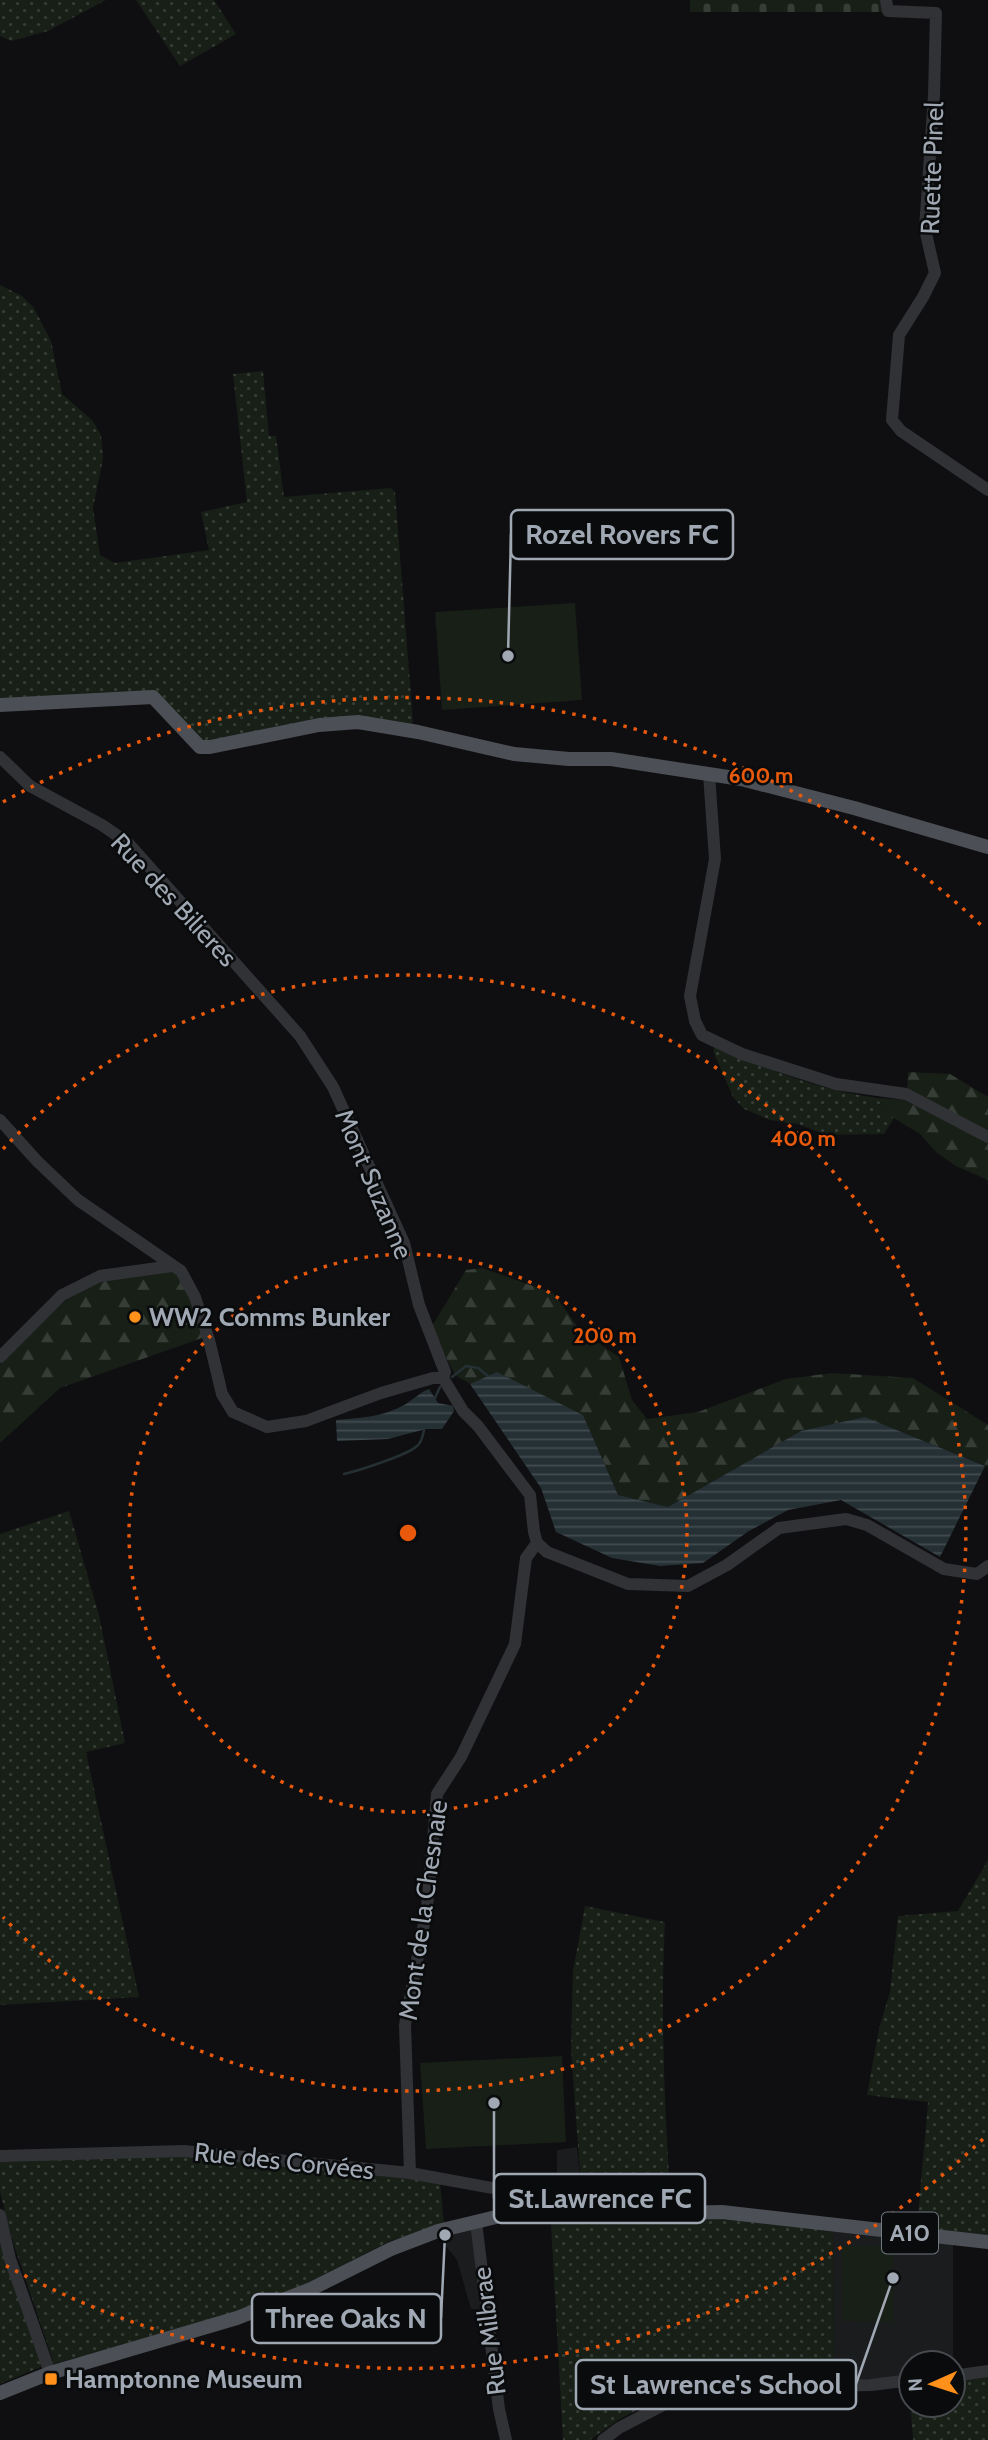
<svg xmlns="http://www.w3.org/2000/svg" width="988" height="2440" viewBox="0 0 988 2440" font-family="Cabin,sans-serif">
<defs>
<pattern id="grass-dots" width="8" height="8" patternUnits="userSpaceOnUse" patternTransform="scale(1.75)"><rect width="8" height="8" fill="#171f17"/><path d="M2 2h.1M6 6h.1" fill="none" stroke="#353d36" stroke-width="1.8" stroke-linecap="round"/></pattern>
<pattern id="forest-firs" width="22" height="20" patternUnits="userSpaceOnUse" patternTransform="scale(1.75)"><rect width="22" height="20" fill="#171f17"/><path d="M5 1l3.5 6h-7zM16 11l3.5 6h-7z" fill="#353d36"/></pattern>
<pattern id="cemetery-stones" width="16" height="16" patternUnits="userSpaceOnUse" patternTransform="scale(1.75)"><rect width="16" height="16" fill="#171f17"/><path d="M2 7V4a2 2 0 0 1 4 0v3zM10 15v-3a2 2 0 0 1 4 0v3z" fill="#353d36"/></pattern>
<pattern id="water-rules" width="6" height="5" patternUnits="userSpaceOnUse" patternTransform="scale(1.75)"><rect width="6" height="5" fill="#253035"/><path d="M0 2.5h6" fill="none" stroke="#414b50"/></pattern>
</defs>
<rect width="100%" height="100%" fill="#0f0f11"/>
<path fill="#1b1c1e" d="M577,2147L582,2201L557,2198V2150Z
M473,2227L485,2310L471,2309L457,2260L438,2236Z
M833,2229L953,2243V2363H911V2377L834,2381Z"/>
<path fill="url(#grass-dots)" d="M0,0H106L48,31L11,41L0,36Z
M136,0H214L236,34L180,66Z
M0,285L22,296L34,308L51,341L62,394L93,421L101,435L103,459L93,508L100,555L115,563L209,550L201,512L247,502L233,374L263,371L269,436H276L284,497L391,488L395,492L413,722L411,726L356,718L211,741L200,739L159,696L0,701Z
M715,1046C772,1071 816,1089 878,1098L884,1112L894,1118L884,1134L826,1135L798,1124L770,1120L744,1109L733,1097L713,1051Z
M69,1511L99,1615L125,1743L86,1752L139,1997L0,2005V1534Z
M988,1860V2235L917,2228L928,2102L867,2095L879,2029L890,1992L898,1916L958,1911Z
M585,1906L665,1922C660,2018 665,2112 671,2208L582,2201L571,2049L573,1971Z
M183,2155L440,2182L444,2225L390,2241L294,2290L229,2314L54,2364L13,2242L0,2192V2161Z
M584,2212L652,2218L756,2220L833,2229L834,2381L664,2396L618,2420L590,2440H563L551,2225Z
M0,2226L43,2366L0,2384Z
M988,2376V2440H913L909,2386L911,2385V2405H953V2380Z"/>
<path fill="url(#forest-firs)" d="M908,1072L950,1074L988,1097V1132L907,1093Z
M878,1098L904,1100L988,1141V1180L956,1166L937,1153L920,1134L884,1112Z
M482,1268L553,1293L581,1331L619,1357L632,1400L647,1419L698,1412L786,1379L832,1373L913,1378L988,1425V1467L865,1417L801,1431L668,1507L618,1495L583,1415L497,1372L470,1384L455,1375L431,1328L466,1270Z
M170,1270C189,1279 198,1317 205,1337L60,1388L0,1443V1364L67,1299L104,1280Z"/>
<path fill="url(#cemetery-stones)" d="M690,0H880L883,12H690Z"/>
<path fill="#171f17" d="M575,603L582,700L442,710L435,612Z
M562,2056L566,2142L426,2149L420,2063Z
M842,2246H893V2322L842,2321Z"/>
<path fill="url(#water-rules)" d="M497,1372L583,1415L618,1495L668,1507L801,1431L865,1417L985,1466L940,1557L841,1500L788,1510L749,1531L703,1563L660,1566L612,1558L556,1532L541,1488L470,1384Z
M429,1389L438,1403L453,1406L454,1411L442,1429H426L388,1439L337,1441L336,1420C360,1418 384,1417 406,1404C414,1399 419,1393 429,1389Z"/>
<g fill="none" stroke-linecap="round" stroke-linejoin="round">
<path stroke="#253035" stroke-width="2.5" d="M452,1377L466,1366L478,1368L488,1376
M434,1400L440,1387
M344,1474C357,1471 408,1455 417,1446C423,1442 423,1432 425,1426"/>
<path stroke="#303236" stroke-width="12" d="M886,0L888,11L936,13L934,95L925,229L935,273L923,297L899,335L892,420L901,431L988,490
M0,757L30,786L102,825L128,843L300,1036L333,1087L404,1243L419,1305L445,1372L443,1378
M709,774L715,859L690,996L695,1021L702,1035L742,1054L836,1084L906,1094L988,1137
M0,1120L38,1162L78,1200L181,1271L195,1297L209,1340L222,1394L233,1412L267,1427L306,1421L381,1393L433,1378H443
M0,1357L62,1295L100,1276L172,1266
M443,1378L463,1411L478,1426L530,1495L534,1532L537,1543L547,1552L628,1584L688,1586L727,1565L779,1528L846,1519L867,1525L944,1569L977,1574L988,1566
M0,2156L184,2151L410,2173L547,2198L564,2205
M410,2173L405,2025L427,1907L437,1794L461,1757L515,1644L526,1558L537,1543
M0,2215L10,2259L50,2373
M476,2222L499,2409L506,2440
M953,2376L988,2371
M603,2440L619,2428L671,2401L714,2397L736,2399L830,2386L871,2385L911,2380"/>
<path stroke="#4c4f55" stroke-width="14" d="M0,705L153,697L200,747H210L319,725L358,722L418,732L514,754L569,759H611L741,779L854,808L988,847
M0,2393L50,2373L237,2318L311,2289L391,2249L438,2231L521,2211L564,2205L674,2213L722,2212L988,2242"/>
</g>
<g fill="none" stroke="#e8590c" stroke-width="3.5" stroke-dasharray="3.5 7">
<circle cx="408" cy="1533" r="279"/>
<path d="M3 1149A558 558 0 1 1 3 1917"/>
<path d="M983 2139A836 836 0 0 1 3 2264M3 802A836 836 0 0 1 983 927"/>
</g>
<g fill="#ff9019" stroke="#0a0b0c" stroke-width="2.5">
<circle cx="135" cy="1317" r="7"/>
<rect x="44" y="2372" width="14" height="14" rx="3.5"/>
</g>
<g text-anchor="middle" stroke-width="5" stroke-linejoin="round" paint-order="stroke">
<rect fill="#0a0b0c" stroke="#727981" stroke-width="2" x="882" y="2212.5" width="56" height="41" rx="5"/>
<g font-size="24" font-weight="bold" fill="#9fa8b3">
<text x="910" y="2241">A10</text>
</g>
<g font-size="26" fill="#9fa8b3" stroke="#0a0b0c">
<text transform="translate(932 168) rotate(-88)" y="9">Ruette Pinel</text>
<text transform="translate(174 900) rotate(47)" y="9">Rue des Bilieres</text>
<text transform="translate(374 1184) rotate(67)" y="9">Mont Suzanne</text>
<text transform="translate(423 1910) rotate(-82)" y="9">Mont de la Chesnaie</text>
<text transform="translate(284 2161) rotate(6)" y="9">Rue des Corvées</text>
<text transform="translate(489 2331) rotate(-97)" y="9">Rue Milbrae</text>
</g>
<g font-size="26" font-weight="bold" fill="#9fa8b3" stroke="#0a0b0c" text-anchor="start">
<text x="149" y="1326">WW2 Comms Bunker</text>
<text x="65" y="2388">Hamptonne Museum</text>
</g>
</g>
<circle cx="408" cy="1533" r="10" fill="#e8590c" stroke="#0a0b0c" stroke-width="3.5"/>
<g font-size="21" text-anchor="middle" font-weight="bold" fill="#e8590c" stroke="#0a0b0c" stroke-width="5" stroke-linejoin="round" paint-order="stroke">
<text x="761" y="783">600 m</text>
<text x="803" y="1146">400 m</text>
<text x="605" y="1343">200 m</text>
</g>
<path fill="none" stroke="#9fa8b3" stroke-width="2.5" d="M508 656L511 534M494 2103L494 2198M445 2235L441 2318M893 2278L856 2384"/>
<g fill="#9fa8b3" stroke="#0a0b0c" stroke-width="2.5">
<circle cx="508" cy="656" r="7"/>
<circle cx="494" cy="2103" r="7"/>
<circle cx="445" cy="2235" r="7"/>
<circle cx="893" cy="2278" r="7"/>
</g>
<g fill="#0a0b0c" stroke="#9fa8b3" stroke-width="2.5">
<rect x="511" y="510" width="222" height="49" rx="7"/>
<rect x="494" y="2174" width="211" height="49" rx="7"/>
<rect x="252" y="2294" width="189" height="49" rx="7"/>
<rect x="576" y="2360" width="280" height="49" rx="7"/>
</g>
<g font-size="28" text-anchor="middle" font-weight="bold" fill="#9fa8b3">
<text x="622" y="544">Rozel Rovers FC</text>
<text x="600" y="2208">St.Lawrence FC</text>
<text x="346" y="2328">Three Oaks N</text>
<text x="716" y="2394">St Lawrence's School</text>
</g>
<g transform="translate(932 2384) rotate(267)"><circle r="33" fill="#0a0b0c" stroke="#464a4f" stroke-width="2"/>
<path d="M0-5L12 26L0 18L-12 26Z" fill="#ff9019"/>
<text y="-10" font-size="19" font-weight="bold" text-anchor="middle" fill="#9fa8b3">N</text>
</g>
</svg>
